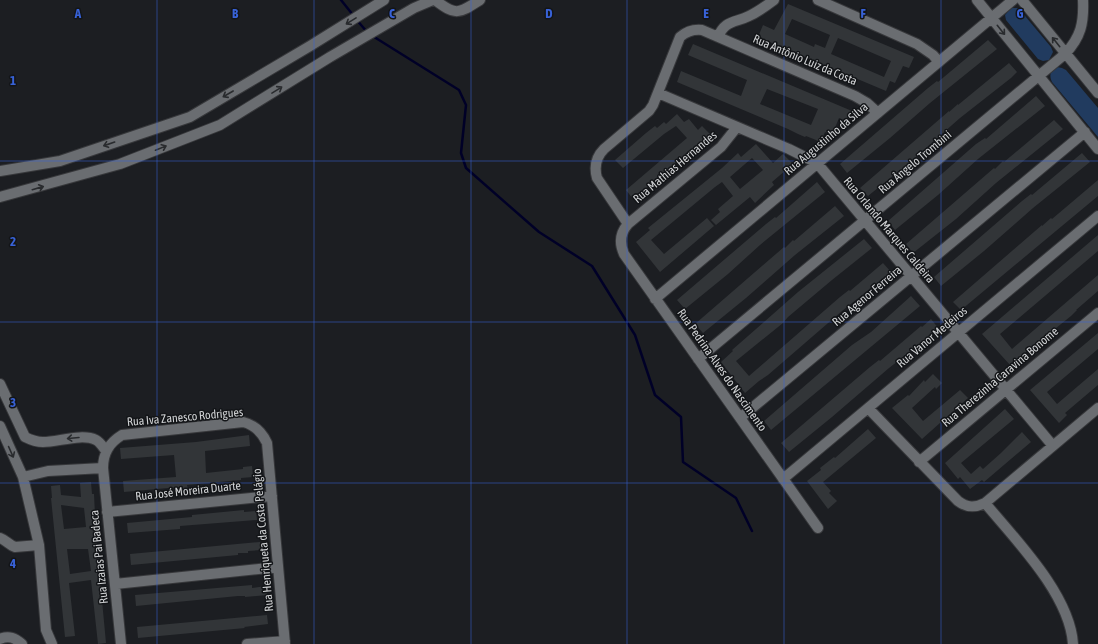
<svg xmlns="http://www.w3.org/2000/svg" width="1098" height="644" viewBox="0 0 1098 644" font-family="'Asap Condensed',sans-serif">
<rect width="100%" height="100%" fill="#1c1e22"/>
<path fill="#213b5f" d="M1011,8H1017L1020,10L1051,47L1053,52L1049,60L1043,61L1038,59L1006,20L1005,15Z
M1057,67L1062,68L1066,70L1098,108V137L1052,82C1049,75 1050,71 1057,67Z"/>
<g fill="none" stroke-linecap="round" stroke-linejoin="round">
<path stroke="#000027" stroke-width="2.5" d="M341,0L353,15
M356,19L367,32
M371,35L459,90L466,105L461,153L466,168L539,232L592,266L635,335L655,395L681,417L683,462L736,498L752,531"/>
</g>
<path fill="#323538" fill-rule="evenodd" d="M788,4L914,57L909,68L903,66L895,83L890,81L886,91L758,37L763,25L774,30ZM792,19L830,35L825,48L815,44L814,47L785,34ZM838,38L891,61L884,77L831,54Z
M988,40L997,49L930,103L890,138L847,173L840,164L928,88L937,81L938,82Z
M693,44L852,111L848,122L839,118L832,135L825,132L821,142L806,136L805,137L798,134L788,129L677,82L681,71L741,96L747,80L688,55ZM767,89L818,109L811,125L760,104Z
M1009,63L1017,72L1011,78L960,118L910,162L868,196L860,188L949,111V112L958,104V105Z
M1036,96L1045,106L978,159L938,195L895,230L888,221L976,144L985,138L986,139Z
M677,114L684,122L689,119L698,130L702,126L711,135L633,199L626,190L687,138L676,126L664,134L623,168L615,160L646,133L655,126L657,128L664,122L666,124Z
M1054,120L1063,129L996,183L956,219L913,253L906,244L994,168L995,169L1003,161L1004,162Z
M756,144L773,163L783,154L793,164L772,182L774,185L755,203L750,197L716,225L711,220L720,212L718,209L733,196L722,182L715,187L651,240L664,254L707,218L714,226L660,272L636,242L650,230L648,228L722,168L738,153L741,157ZM752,158L763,170L740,189L730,177Z
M1082,153L1090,162L1033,208L984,251L941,286L934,277L1022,201L1031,194L1032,195Z
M1098,180V196L961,310L953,302L1042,225V226L1051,218L1052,219Z
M817,182L825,192L760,245L728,274L685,309L677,300L766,224L775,217L776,218Z
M835,206L844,216L795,255L746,298L703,333L695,324L784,247L785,248L793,240L794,241Z
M1098,235V251L1000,334L1012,349L1098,275V291L1076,310H1077L1071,316L1010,365L982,334Z
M864,239L872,248L832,280L788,317L783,323L736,361L749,376L840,297L849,290L850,291L883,263L891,272L842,311L768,375L759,381L745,393L721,362L733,351L732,350L798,292Z
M911,296L920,306L771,430L764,421L852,345L871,332Z
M931,319L939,329L889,368L832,417L789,452L781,443L870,367L879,360L880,361L921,326L922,327Z
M1098,333V349L1047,392L1057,404L1098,369V385L1065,413L1067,415L1059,423L1030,390Z
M933,374L942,383L936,389L935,387L912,408L923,421L960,390L968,398L922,439L892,408L908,395L909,396L924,380L925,382Z
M1005,409L1014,419L961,463L971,474L980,466L983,469L1001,453L1022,432L1031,442L984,482L982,480L970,489L960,477L958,479L945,463Z
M868,429L876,438L823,482L831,491L829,493L837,501L828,509L807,481L821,470L820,468L834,457L835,458Z
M249,435L250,446L205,451L206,473L243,469V467L252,466L253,477L241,478V480L187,485L188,491L179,492V487L124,492L123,481L176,477L174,455L121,459L120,448L196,442Z
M91,482L92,494H94L96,536L100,568V579L106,643L98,644L91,580L69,583L75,636L65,637L51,498H52L51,486L60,485L61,495L81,497L80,483ZM61,505L84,508L86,527L64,529ZM67,549H88L91,571L70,574Z
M244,510V512L256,511L257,520L180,526V529L128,533L127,523L192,517V515Z
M260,542L261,550L248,551V553H238V555L131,565L130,554Z
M252,585V588L266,586L267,595L245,597V596H238L136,606L135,595Z
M267,615L268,624L244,627L245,628L138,638L137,627Z"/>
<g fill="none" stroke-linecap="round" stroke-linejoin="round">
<defs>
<path id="minor" d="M435,0C456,16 458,14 480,0
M818,0L917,44L933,55L939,62
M977,0L1098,149
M1022,0L1098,93
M718,37C725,20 735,23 749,16C758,12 766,6 774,0
M658,93L789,149L817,163L1053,446
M737,127L721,147L628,224C620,233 619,243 624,254L818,528
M0,171L60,161L190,117L310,46L384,0
M0,197L120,164L220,125L330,57L414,8L433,0
M628,224L597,178C594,167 596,157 604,149L649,111L653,105L680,37C687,31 693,29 702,30L855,96L867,103L878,113
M655,299L1013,0
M698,359L1065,54C1081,37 1084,23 1083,0
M0,384L25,437C31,440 37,442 43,442C58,442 82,433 96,440C100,442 103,447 106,451
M868,408L958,501C967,508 975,508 985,503L1098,408
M740,418L1085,132
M0,426L23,477L39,545L46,630L52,644
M919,462L1098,313
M23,477L48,471L103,468
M783,479L1098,216
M985,503C1016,540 1070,595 1073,644
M107,512L272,496
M0,538C6,540 9,545 15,547L39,545
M115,584L278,567
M0,639C9,635 15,638 22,644
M121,644L103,468C103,453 109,443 122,435L243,422C255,425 262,432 267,443L285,644
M247,644L285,641"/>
</defs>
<use href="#minor" stroke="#37383b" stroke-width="12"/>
<use href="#minor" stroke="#6a6d71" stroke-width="10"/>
</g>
<defs><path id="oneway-shaft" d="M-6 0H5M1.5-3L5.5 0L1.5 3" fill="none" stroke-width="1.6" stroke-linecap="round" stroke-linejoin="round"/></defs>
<g stroke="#292b2e">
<use href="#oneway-shaft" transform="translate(351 21) rotate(148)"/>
<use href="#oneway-shaft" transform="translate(1001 30) rotate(51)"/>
<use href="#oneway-shaft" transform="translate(1056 42) rotate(-129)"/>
<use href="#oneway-shaft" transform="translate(277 90) rotate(-32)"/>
<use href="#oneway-shaft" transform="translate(228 94) rotate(150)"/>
<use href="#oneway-shaft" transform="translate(109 144) rotate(161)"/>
<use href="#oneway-shaft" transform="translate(161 148) rotate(-22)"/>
<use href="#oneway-shaft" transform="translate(38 188) rotate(-16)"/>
<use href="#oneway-shaft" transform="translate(73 438) rotate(175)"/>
<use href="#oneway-shaft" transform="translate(11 452) rotate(66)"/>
</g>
<path fill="none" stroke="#3862d7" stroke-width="1" stroke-opacity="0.55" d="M157,0V644M314,0V644M471,0V644M627,0V644M784,0V644M941,0V644M0,161H1098M0,322H1098M0,483H1098"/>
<g text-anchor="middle" stroke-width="3" stroke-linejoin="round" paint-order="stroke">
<g font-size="12" fill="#d0d2d4" stroke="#131518">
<text transform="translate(805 60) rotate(23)" y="4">Rua Antônio Luiz da Costa</text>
<text transform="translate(826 139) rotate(-40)" y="4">Rua Augustinho da Silva</text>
<text transform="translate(915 162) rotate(-40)" y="4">Rua Ângelo Trombini</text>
<text transform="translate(675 167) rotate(-40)" y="4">Rua Mathias Hernandes</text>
<text transform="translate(889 230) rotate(50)" y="4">Rua Orlando Marques Caldeira</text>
<text transform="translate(867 296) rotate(-40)" y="4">Rua Agenor Ferreira</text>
<text transform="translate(932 337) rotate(-40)" y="4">Rua Vanor Medeiros</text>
<text transform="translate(722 370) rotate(55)" y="4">Rua Pedrina Alves do Nascimento</text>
<text transform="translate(1000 377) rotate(-40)" y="4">Rua Therezinha Caravina Bonome</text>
<text transform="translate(185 417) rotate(-5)" y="4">Rua Iva Zanesco Rodrigues</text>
<text transform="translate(188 491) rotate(-6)" y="4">Rua José Moreira Duarte</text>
<text transform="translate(263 540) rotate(-95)" y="4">Rua Henriqueta da Costa Pelágio</text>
<text transform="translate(99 557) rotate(-96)" y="4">Rua Izaias Pai Badeca</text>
</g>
</g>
<g font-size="13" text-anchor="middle" font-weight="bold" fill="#3862d7" stroke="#131518" stroke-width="3" stroke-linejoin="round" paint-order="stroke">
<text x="78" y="18">A</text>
<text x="235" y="18">B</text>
<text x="392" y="18">C</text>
<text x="549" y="18">D</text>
<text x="706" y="18">E</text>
<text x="863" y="18">F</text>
<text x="1020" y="18">G</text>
<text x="13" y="85">1</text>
<text x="13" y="246">2</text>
<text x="13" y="407">3</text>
<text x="13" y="568">4</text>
</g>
</svg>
